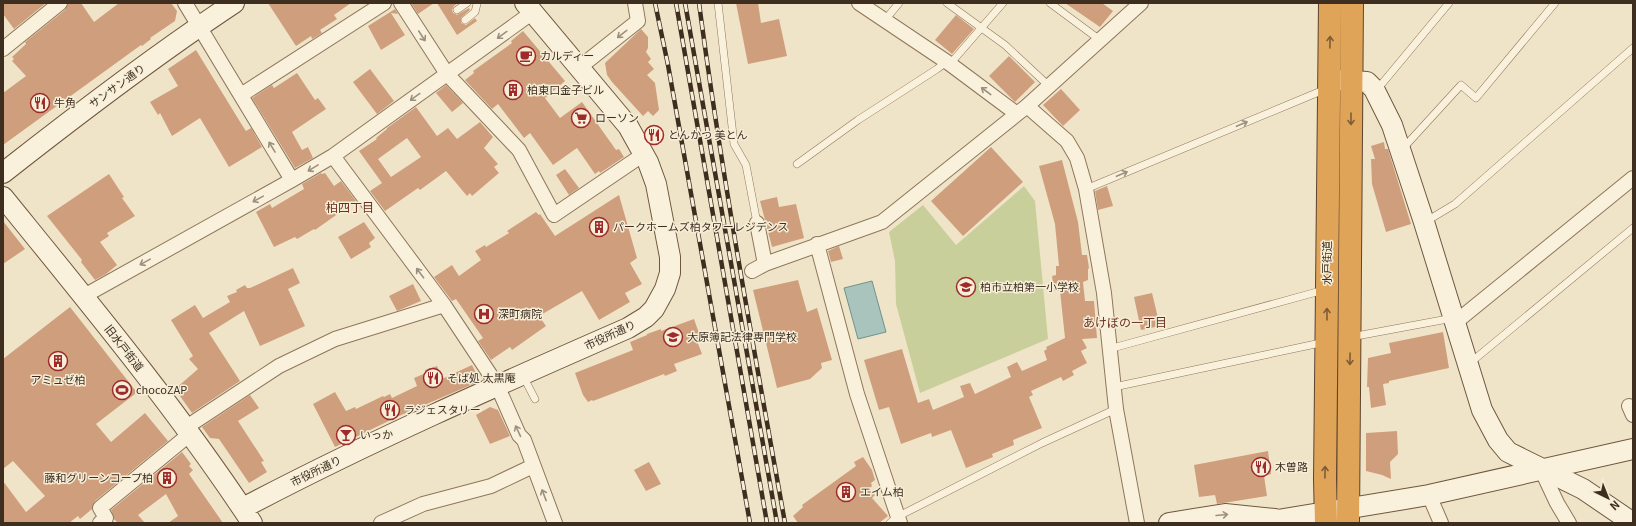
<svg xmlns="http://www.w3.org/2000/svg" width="1636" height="526" viewBox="0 0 1636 526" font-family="Georgia,'Noto Sans JP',serif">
<rect width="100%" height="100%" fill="#f0e4c8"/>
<path fill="#c9cf9b" d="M1024,186L1035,201L1048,339L920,393L896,304L895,261L889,232L923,205L956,245Z"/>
<path fill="#a9c4bc" stroke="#6f938a" d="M872,281L886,332L858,339L844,288Z"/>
<path fill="#cf9f7d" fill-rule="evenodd" d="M3,3H46L14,29L3,14Z
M68,3H81L94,22L119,3H171L177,11L175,21L150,38L151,39L142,46L141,45L3,145V93L26,76L12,61L14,59L12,57L26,44L25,42L65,10Z
M268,3H351L334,15L337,19L320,30L322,33L312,39L311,36L296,46Z
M411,3H434L418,14Z
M437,3H458L454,6L452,10L453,13L457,15L469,8L470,10L461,18V23L466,25L475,18L477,21L457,35Z
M736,3H758L761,23L779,19L787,56L748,64Z
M1065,3H1102L1113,11L1100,27Z
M395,9L398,14L391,13L405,35L381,50L368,26Z
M956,15L974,29L952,54L935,40Z
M641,29L648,37V48L646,52L651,59L648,62L654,69L647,75L655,83L659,110L653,116L648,111L643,116L612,82L607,75L605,63Z
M523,31L565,81L545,98L560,118L582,102L616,150L619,149L624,157L600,173L599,171L595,174L577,148L553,165L530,133L524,138L498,104L492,109L465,80L474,73L473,71L512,43L511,41Z
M196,50L242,125L246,131L251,128L262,147L229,167L200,118L172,136L160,113L158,115L150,102L178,86L168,69Z
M1009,56L1035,82L1015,102L989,76Z
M370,69L394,101L377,114L353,82Z
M297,73L315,100L318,98L326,109L292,132L302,150L308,147L313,158L295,168L252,98L272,85L274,88Z
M446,85L463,103L452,112L436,93Z
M1061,89L1080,110L1063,126L1043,105Z
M416,107L437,136L448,128L457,139L480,122L493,137L484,148L498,164L494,167L499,173L472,196L470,193L467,196L446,171L420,190L418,188L385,211L370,191L382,183L359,151L377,139L376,138L387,129V128ZM407,138L421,157L391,177L378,159Z
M1384,142L1385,149H1388L1411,224L1386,232L1372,184L1371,159H1375L1371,146Z
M991,147L1023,182L963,236L931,201Z
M1062,160L1078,222L1082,255H1087L1089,268L1088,269V280L1083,282L1085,301H1094L1097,338L1082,339L1087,348L1081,351L1087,363L1072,371L1074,375L1063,381L1061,377L1031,391L1033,395L1029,397L1042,428L1013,440L1014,445L992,454L993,457L966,468L951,430L932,437L931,433L901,444L889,407L879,410L864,360L902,349L918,403L929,399L933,410L964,397L960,386L970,383L975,394L1011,377L1007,367L1017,362L1022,371L1047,360L1044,351L1047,349L1046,347L1065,338L1060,291H1054L1052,276L1056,275V266H1059L1055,224L1039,166Z
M565,169L579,188L569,195L556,175Z
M321,173L322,174L325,173L334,186L341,181L356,201L315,230L314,229L297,239L295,237L274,247L256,212L270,204L272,208L304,189L302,184Z
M109,174L124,197L122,198L135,216L107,233L109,236L100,242L117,265L106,274L95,280L81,262L82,260L47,216Z
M1107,186L1113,206L1098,210L1095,191Z
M619,195L637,258L630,263L642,284L625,293L630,302L599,320L582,291L539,316L546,326L512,350L510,347L491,360L478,341L483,338L456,299L452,301L434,277L452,265L459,276L481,260L475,251L485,245L486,247L509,233L507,231L536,212L539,215L540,214L555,236Z
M777,197L779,207L796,204L804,238L772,247L760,201Z
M3,221L25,249L3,264Z
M364,222L375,238L369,243L371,247L351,259L338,237Z
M839,246L843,259L831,262L828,251Z
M293,268L300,283L288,289L305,326L260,346L244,311L209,333L240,381L192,413L175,389L198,369L189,359L193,356L171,320L195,305L203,318L230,302L227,296L237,292L236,290L245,285L247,288H250Z
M798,280L807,312L817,308L832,360L821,363L822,368L810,379L777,388L753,290Z
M413,284L421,301L397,311L389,296Z
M1152,293L1160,326L1141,330L1134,297Z
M70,307L135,390V394L96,424L111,442L145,413L168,441L95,501L92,509L80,519L78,516L69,523H3V481L26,512L45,496L13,461L3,469V359Z
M694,319L701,339L697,341L702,354L674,364L677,371L665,376L664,374L593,401L592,400L588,402L583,395L575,373L633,350L630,342L647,335V334L661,329V331Z
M1443,332L1449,368L1389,381V383L1383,384L1386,405L1371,408L1369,387H1367L1368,358L1391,353L1389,343Z
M472,365L480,381L399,416L335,447L313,404L335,392L346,411L355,407L356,409L383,396L384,397L390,394L392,398L417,386L414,378L426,373L425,370L437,366L442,379Z
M250,395L259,408L238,421L264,461L261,462L267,472L249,483L219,439L210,438L202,427Z
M490,407L498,410L510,436L490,444L476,415Z
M1397,431L1398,454L1390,462L1391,479L1382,475L1366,471V433Z
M1268,451L1271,474L1264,476L1267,496L1217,504L1215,495L1199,497L1194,465Z
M182,452L191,464L189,466L193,470L189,474L223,523H168L178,516L166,494L138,515L145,523H118L114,519L111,510Z
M863,457L872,470L875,480L871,483L872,486L869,489L875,495L872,498L888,516L879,523H798L793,516L803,507L802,505L856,466L854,462Z
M649,462L661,484L646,491L634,470Z"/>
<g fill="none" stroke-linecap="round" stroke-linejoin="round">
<defs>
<path id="lane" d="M718,3L734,144L746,165L757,223
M947,3L1005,45L1050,87
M1050,3L1100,40
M457,10L467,3
M465,20L475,12L477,4
M885,20L899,3
M950,64L1003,3
M1375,89L1380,86L1449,3
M1402,147L1407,144L1461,85L1476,98L1555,3
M797,164L858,120L937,69L946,62
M1086,189L1326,89
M1425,222L1455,204L1633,48
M1351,337L1453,318
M1109,349L1324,290
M1468,361L1476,358L1633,228
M523,376L535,399
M1114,387L1325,342
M890,523L897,517L1042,443L1116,409"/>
<path id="street" d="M185,3L292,180
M401,3L447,74L519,150L554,215L644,154
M859,3L950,64L1017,114
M3,49L60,3
M580,67L638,21L635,3
M241,95L384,3
M1027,106L1067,141L1077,158L1086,189L1104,293L1116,409L1137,523
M333,156L444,305L497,385L519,435L524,440L555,523
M757,223L765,264L882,222L1027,106L1141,3
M817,244L857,394L900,523
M752,271L765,264
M84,296L292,180L333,156L533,12
M1453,318L1462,317L1633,178
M1629,406L1633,415
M185,428L279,366L335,339L444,305
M1541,469L1557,503L1569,523
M1429,495L1441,523
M100,523L106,518L100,508L190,434
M381,523L423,504L491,486L533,466"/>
<path id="secondary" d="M1336,80L1367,82L1374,89L1392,125L1424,222L1482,410L1498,440L1508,452L1583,489L1633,523
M3,173C78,114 154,56 234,3
M3,197C89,303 177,409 252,523
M243,508C368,442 498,385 628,328L646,317L654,309L665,289L670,273V257L656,184L648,162L628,126L525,3
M1169,523L1225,514L1275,519
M1260,523L1429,495L1633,449"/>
<path id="highway" d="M1326,523L1325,479L1330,3
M1348,523L1352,3"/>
</defs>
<use href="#lane" stroke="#8d765c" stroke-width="8"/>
<use href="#street" stroke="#8d765c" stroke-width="16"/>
<use href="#secondary" stroke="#6f573f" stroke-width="22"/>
<use href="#highway" stroke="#5b4430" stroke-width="24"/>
<use href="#lane" stroke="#faf1dc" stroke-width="7"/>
<use href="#street" stroke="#faf1dc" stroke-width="14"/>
<use href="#secondary" stroke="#faf1dc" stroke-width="20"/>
<use href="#highway" stroke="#e0a458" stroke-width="22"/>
<defs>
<path id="rail" d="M655,3L668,65L750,523
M676,3L767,523
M685,3L777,523
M699,3C722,177 754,350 785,523"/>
</defs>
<use href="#rail" stroke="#3d2e20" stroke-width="4.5"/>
<use href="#rail" stroke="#f7eed8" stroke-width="3" stroke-dasharray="9" stroke-linecap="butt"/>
</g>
<defs><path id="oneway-shaft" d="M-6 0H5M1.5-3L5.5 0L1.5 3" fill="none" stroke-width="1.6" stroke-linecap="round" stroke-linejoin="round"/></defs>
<g stroke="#9c907e">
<use href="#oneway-shaft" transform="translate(622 34) rotate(142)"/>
<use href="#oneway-shaft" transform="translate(502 35) rotate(144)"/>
<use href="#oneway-shaft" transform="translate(422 36) rotate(57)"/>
<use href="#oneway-shaft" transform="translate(986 91) rotate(-143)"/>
<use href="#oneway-shaft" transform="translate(415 97) rotate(144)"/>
<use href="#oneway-shaft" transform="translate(1242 124) rotate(-23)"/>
<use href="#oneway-shaft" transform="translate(272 147) rotate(-121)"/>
<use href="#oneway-shaft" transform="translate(313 168) rotate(149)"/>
<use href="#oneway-shaft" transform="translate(1122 174) rotate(-23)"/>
<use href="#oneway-shaft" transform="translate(258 199) rotate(151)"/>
<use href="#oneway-shaft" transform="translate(145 262) rotate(151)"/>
<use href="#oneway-shaft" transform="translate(420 273) rotate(-127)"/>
<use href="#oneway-shaft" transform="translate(518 431) rotate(-115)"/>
<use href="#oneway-shaft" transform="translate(544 495) rotate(-111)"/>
<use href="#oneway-shaft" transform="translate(1222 515) rotate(-5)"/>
</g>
<g stroke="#7e5d36">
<use href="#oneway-shaft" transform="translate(1330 42) rotate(-89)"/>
<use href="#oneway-shaft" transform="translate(1351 119) rotate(90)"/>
<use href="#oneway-shaft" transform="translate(1327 314) rotate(-90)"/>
<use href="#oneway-shaft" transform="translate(1350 359) rotate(91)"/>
<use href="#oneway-shaft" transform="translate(1325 472) rotate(-89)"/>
</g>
<defs>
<symbol id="cafe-ring" viewBox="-11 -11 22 22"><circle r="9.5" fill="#f7eed8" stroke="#9e2a2b" stroke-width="1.5"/><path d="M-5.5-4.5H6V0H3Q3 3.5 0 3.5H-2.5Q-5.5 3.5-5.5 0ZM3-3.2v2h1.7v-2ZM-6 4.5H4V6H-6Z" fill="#9e2a2b"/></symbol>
<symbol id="building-ring" viewBox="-11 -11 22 22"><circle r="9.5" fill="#f7eed8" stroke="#9e2a2b" stroke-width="1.5"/><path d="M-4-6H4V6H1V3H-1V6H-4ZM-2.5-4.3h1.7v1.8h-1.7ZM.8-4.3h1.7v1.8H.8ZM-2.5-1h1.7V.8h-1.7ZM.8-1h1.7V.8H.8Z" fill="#9e2a2b"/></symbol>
<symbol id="restaurant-ring" viewBox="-11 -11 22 22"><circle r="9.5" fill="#f7eed8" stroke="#9e2a2b" stroke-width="1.5"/><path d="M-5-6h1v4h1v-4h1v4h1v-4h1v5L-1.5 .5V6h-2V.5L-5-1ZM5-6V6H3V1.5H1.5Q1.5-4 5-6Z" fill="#9e2a2b"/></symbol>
<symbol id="supermarket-ring" viewBox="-11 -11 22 22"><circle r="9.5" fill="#f7eed8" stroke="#9e2a2b" stroke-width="1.5"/><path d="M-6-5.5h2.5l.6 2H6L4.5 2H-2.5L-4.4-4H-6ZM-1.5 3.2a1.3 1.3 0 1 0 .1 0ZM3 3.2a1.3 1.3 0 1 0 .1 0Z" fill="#9e2a2b"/></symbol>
<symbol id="school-ring" viewBox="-11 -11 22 22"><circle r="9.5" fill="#f7eed8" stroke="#9e2a2b" stroke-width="1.5"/><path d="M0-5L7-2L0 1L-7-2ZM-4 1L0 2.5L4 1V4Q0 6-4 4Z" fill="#9e2a2b"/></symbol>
<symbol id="hospital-ring" viewBox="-11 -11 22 22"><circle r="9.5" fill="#f7eed8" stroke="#9e2a2b" stroke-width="1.5"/><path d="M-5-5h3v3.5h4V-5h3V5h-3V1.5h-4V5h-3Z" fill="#9e2a2b"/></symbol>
<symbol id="university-ring" viewBox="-11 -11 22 22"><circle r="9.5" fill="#f7eed8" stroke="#9e2a2b" stroke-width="1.5"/><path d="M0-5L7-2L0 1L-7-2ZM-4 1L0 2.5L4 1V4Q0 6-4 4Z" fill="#9e2a2b"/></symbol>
<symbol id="stadium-ring" viewBox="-11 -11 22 22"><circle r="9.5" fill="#f7eed8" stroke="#9e2a2b" stroke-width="1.5"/><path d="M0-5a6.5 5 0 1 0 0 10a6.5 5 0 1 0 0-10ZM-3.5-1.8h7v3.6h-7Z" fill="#9e2a2b"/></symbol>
<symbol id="bar-ring" viewBox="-11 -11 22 22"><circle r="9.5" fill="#f7eed8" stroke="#9e2a2b" stroke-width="1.5"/><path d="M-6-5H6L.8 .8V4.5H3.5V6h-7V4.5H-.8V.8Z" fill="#9e2a2b"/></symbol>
</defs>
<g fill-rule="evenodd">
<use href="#cafe-ring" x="515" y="45" width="22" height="22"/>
<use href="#building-ring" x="502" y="79" width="22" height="22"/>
<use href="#restaurant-ring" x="29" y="92" width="22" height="22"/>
<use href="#supermarket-ring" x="570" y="107" width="22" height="22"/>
<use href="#restaurant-ring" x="643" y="124" width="22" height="22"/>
<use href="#building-ring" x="588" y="216" width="22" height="22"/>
<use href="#school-ring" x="955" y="276" width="22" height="22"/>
<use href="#hospital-ring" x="473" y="303" width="22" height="22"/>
<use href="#university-ring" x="662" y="326" width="22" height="22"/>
<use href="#building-ring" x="47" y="350" width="22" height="22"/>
<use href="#restaurant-ring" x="422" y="367" width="22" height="22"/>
<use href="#stadium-ring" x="111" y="379" width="22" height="22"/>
<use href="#restaurant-ring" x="379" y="399" width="22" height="22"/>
<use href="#bar-ring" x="335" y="424" width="22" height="22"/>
<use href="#restaurant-ring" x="1250" y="456" width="22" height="22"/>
<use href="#building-ring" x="156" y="467" width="22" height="22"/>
<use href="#building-ring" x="835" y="481" width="22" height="22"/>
</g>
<g text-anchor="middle" stroke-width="3" stroke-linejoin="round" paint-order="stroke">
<g font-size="11" fill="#3d2e20" stroke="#f7eed8" text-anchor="start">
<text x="540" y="60">カルディー</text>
<text x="527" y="94">柏東口金子ビル</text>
<text x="54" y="107">牛角</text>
<text x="595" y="122">ローソン</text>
<text x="668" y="139">とんかつ 美とん</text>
<text x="613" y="231">パークホームズ柏タワーレジデンス</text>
<text x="980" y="291">柏市立柏第一小学校</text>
<text x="498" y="318">深町病院</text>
<text x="687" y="341">大原簿記法律専門学校</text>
<text x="447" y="382">そば処 太黒庵</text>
<text x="58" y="384" text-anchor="middle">アミュゼ柏</text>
<text x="136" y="394">chocoZAP</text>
<text x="404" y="414">ラジェスタリー</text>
<text x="360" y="439">いっか</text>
<text x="1275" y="471">木曽路</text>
<text x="153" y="482" text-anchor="end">藤和グリーンコープ柏</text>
<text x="860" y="496">エイム柏</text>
</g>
<g font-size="11" fill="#3d2e20" stroke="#f7eed8">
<text transform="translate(117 86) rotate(-36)" y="4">サンサン通り</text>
<text transform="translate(1327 263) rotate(-90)" y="4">水戸街道</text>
<text transform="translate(610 335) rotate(-25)" y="4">市役所通り</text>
<text transform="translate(124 348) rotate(52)" y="4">旧水戸街道</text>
<text transform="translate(316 471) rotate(-26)" y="4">市役所通り</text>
</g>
<g font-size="12" fill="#6b2e1e" stroke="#f7eed8">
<text x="350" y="212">柏四丁目</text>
<text x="1125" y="327">あけぼの一丁目</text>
</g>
</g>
<rect width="1636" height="526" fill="none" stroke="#3d2e20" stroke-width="8"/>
<g transform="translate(1608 498) rotate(137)" stroke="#f7eed8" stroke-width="3" paint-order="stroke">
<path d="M0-3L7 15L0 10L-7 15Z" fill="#3d2e20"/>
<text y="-6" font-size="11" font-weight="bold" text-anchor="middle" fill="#3d2e20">N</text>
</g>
</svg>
